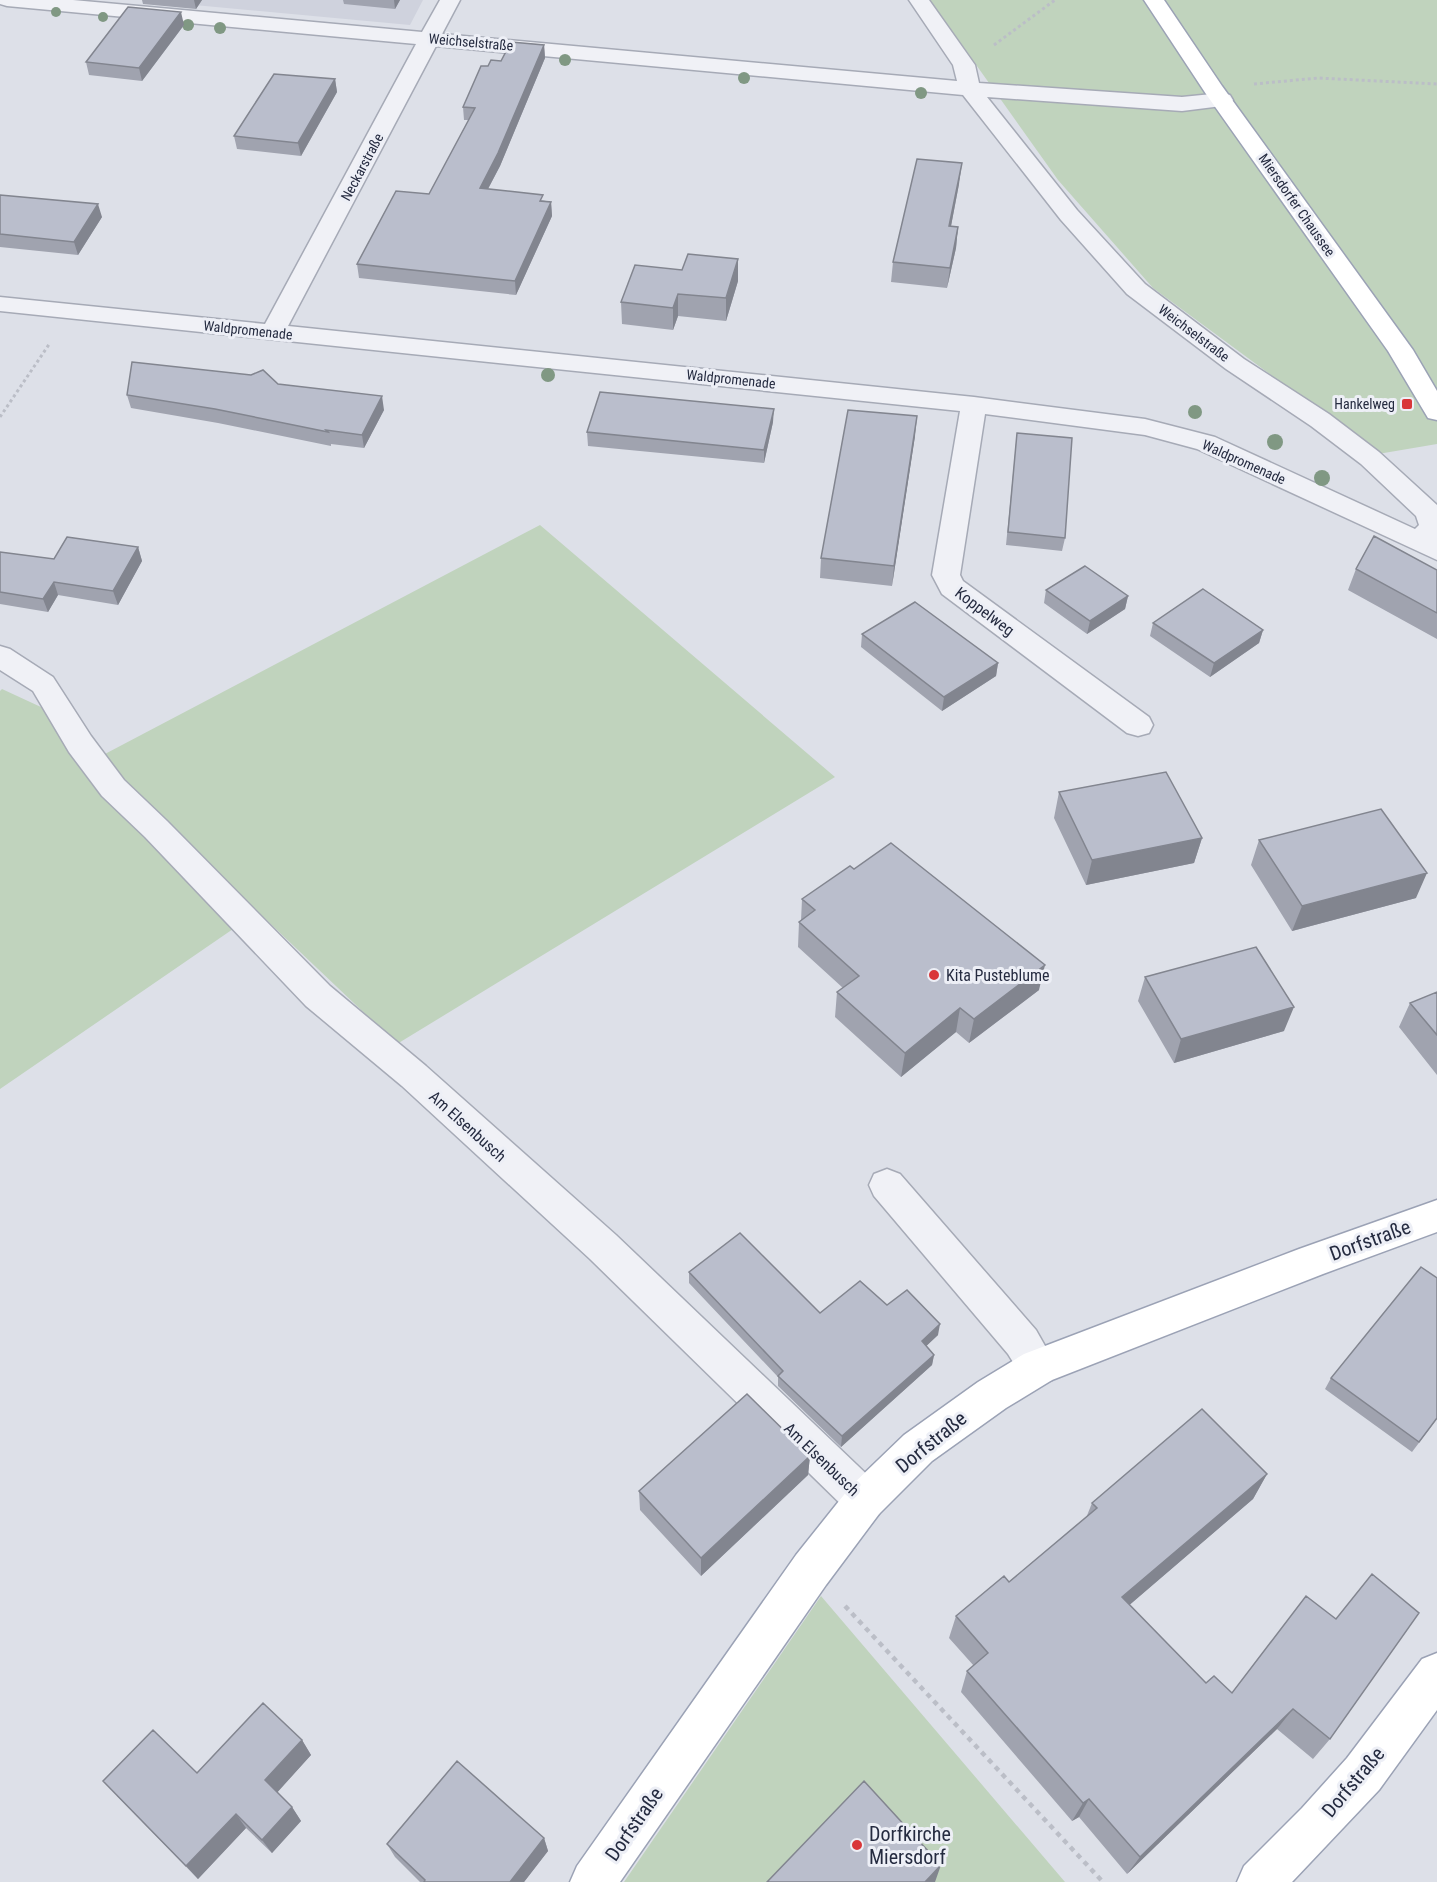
<svg xmlns="http://www.w3.org/2000/svg" width="1437" height="1882" viewBox="0 0 1437 1882" font-family="'Roboto Condensed',sans-serif">
<rect width="100%" height="100%" fill="#dde0e8"/>
<path fill="#cfd2dd" d="M141,0H423L410,25Z"/>
<path fill="#c0d3bd" d="M930,0H1437V444L1378,454L1153,288L1058,180Z
M540,525L835,777L397,1044L258,912L0,1089V691L2,689L69,720L103,755Z
M821,1596L1065,1882H624Z"/>
<g fill="none" stroke-linecap="round" stroke-linejoin="round">
<defs>
<path id="minor" d="M0,0H73L422,32L440,0H460L442,34L957,81L953,65L909,0H929L975,65L979,83L1182,97L1222,93L1230,95L1233,100L1230,105L1182,111L987,97L1077,210L1145,284L1244,359L1329,414L1379,452L1437,505V560L1197,449L1145,435L985,414L960,575L963,581L1149,717L1153,725L1149,733L1138,736L1127,733L942,594L932,575L960,411L0,311V297L265,324L416,44L7,6L0,4ZM436,46L963,95L1061,220L1127,294L1226,369L1311,426L1361,464L1416,516L1419,525L1415,529L1215,437L1145,419L974,397L288,326Z
M0,646L10,649L53,677L91,736L124,780L167,821L330,986L426,1066L616,1235L879,1486L885,1500L879,1514L865,1520L851,1514L590,1259L402,1086L306,1006L145,837L102,796L69,752L33,691L0,670Z
M887,1169L900,1174L1036,1330L1057,1367L1052,1380L1038,1385L1024,1380L1008,1354L874,1196L869,1185L874,1174Z"/>
<path id="major" d="M1144,0H1164L1222,86L1413,350L1437,391V420L1428,418L1388,351L1206,94Z
M1437,1200V1232L1323,1274L1052,1380L1006,1408L932,1461L879,1514L826,1585L620,1882H570L577,1866L796,1555L851,1486L904,1435L978,1382L1024,1354L1299,1249Z
M1437,1653V1710L1379,1790L1292,1882H1237L1244,1866L1302,1808L1347,1758L1422,1659Z"/>
</defs>
<use href="#minor" stroke="#a6aab6" stroke-width="3"/>
<use href="#major" stroke="#9ba2b5" stroke-width="3"/>
<path stroke="#bbbec7" stroke-width="3" stroke-dasharray="3 3" stroke-linecap="butt" d="M994,45L1055,0
M1254,84L1318,78L1437,84
M0,417L50,343"/>
<path stroke="#bbbec7" stroke-width="4.5" stroke-dasharray="5 5" stroke-linecap="butt" d="M845,1606L1103,1882"/>
<use href="#minor" fill="#f0f1f6" fill-rule="evenodd"/>
<use href="#major" fill="#fff" fill-rule="evenodd"/>
</g>
<g fill="#809883">
<circle cx="56" cy="12" r="5"/>
<circle cx="103" cy="17" r="5"/>
<circle cx="188" cy="25" r="6"/>
<circle cx="220" cy="28" r="6"/>
<circle cx="565" cy="60" r="6"/>
<circle cx="744" cy="78" r="6"/>
<circle cx="921" cy="93" r="6"/>
<circle cx="548" cy="375" r="7"/>
<circle cx="1195" cy="412" r="7"/>
<circle cx="1275" cy="442" r="8"/>
<circle cx="1322" cy="478" r="8"/>
</g>
<path fill="#a0a3af" d="M142,0H202L196,9L143,4Z
M343,0H400L395,9L344,4Z
M184,25L142,81L89,75L86,62Z
M544,45L545,58L500,166L488,189L551,202L552,216L516,295L359,278L357,264L429,194L469,120H464L463,107L488,66Z
M335,79L337,92L301,156L237,149L234,136Z
M959,184L951,226L958,227L956,248L947,288L891,282L893,262Z
M0,195L102,217L78,255L0,247Z
M738,259V281L726,321L678,316L673,330L622,324L621,302L682,270Z
M278,384L384,410L364,448L331,444V446L218,423L131,408L127,395Z
M773,422L764,463L588,446L587,432Z
M1017,433L1065,538L1062,551L1006,545Z
M915,436L892,586L820,578L821,558Z
M138,547L142,561L118,605L58,595L48,612L0,604V552L54,559Z
M1356,569L1437,570V639L1348,590Z
M1046,590L1128,596L1125,609L1087,634L1044,603Z
M1153,623L1263,630L1259,643L1210,677L1150,636Z
M862,634L998,663L996,676L942,711L861,647Z
M1059,792L1202,838L1194,863L1086,885L1054,818Z
M1259,840L1416,898L1292,931L1251,865Z
M802,899L1039,990L969,1043L956,1032L901,1077L835,1017L837,992L843,988L798,947L799,922L801,921Z
M1145,977L1284,1031L1174,1063L1138,1001Z
M1437,992V1075L1399,1027L1410,1003Z
M689,1272L820,1313L887,1305L938,1335L926,1346L934,1355L932,1365L841,1447L778,1386V1377L689,1283Z
M1437,1278V1419L1412,1452L1325,1389L1331,1378Z
M810,1456L808,1475L701,1576L640,1510L639,1491Z
M1267,1474L1253,1499L1129,1605L1206,1683L1232,1693L1306,1596L1330,1739L1313,1759L1277,1729L1127,1874L1079,1817L1072,1821L961,1692L967,1671L974,1666L949,1638L956,1616L1009,1582L1086,1518L1092,1503Z
M302,1740L311,1755L277,1792L292,1807L301,1821L272,1853L246,1828L198,1879L117,1796L197,1773Z
M544,1838L548,1851L524,1882H420L395,1857L387,1844Z"/>
<path fill="#82858f" d="M194,0H202L196,9Z
M394,0H400L395,9Z
M181,12L184,25L142,81L139,68Z
M544,45L545,58L500,166L481,202L480,188Z
M335,79L337,92L301,156L298,143Z
M962,163L959,184L947,247L949,226Z
M551,202L552,216L516,295L515,281Z
M98,204L102,217L78,255L74,242Z
M958,227L956,248L947,288L950,268Z
M738,259V281L726,321V298Z
M678,294V316L673,330V308Z
M382,396L384,410L364,448L362,435Z
M774,409L773,422L764,463V450Z
M917,416L915,436L892,586L894,566Z
M138,547L142,561L118,605L113,591Z
M54,582L58,595L48,612L43,599Z
M1128,596L1125,609L1087,634L1090,621Z
M1263,630L1259,643L1210,677L1214,663Z
M998,663L996,676L942,711L944,697Z
M1202,838L1194,863L1086,885L1092,860Z
M1427,873L1416,898L1292,931L1302,906Z
M1045,965L1039,990L969,1043L974,1019Z
M1294,1007L1284,1031L1174,1063L1181,1039Z
M960,1008L956,1032L901,1077L905,1053Z
M940,1324L938,1335L920,1352L922,1341Z
M934,1355L932,1365L841,1447L842,1436Z
M810,1456L808,1475L701,1576V1558Z
M1267,1474L1253,1499L1112,1620L1122,1597Z
M1293,1709L1277,1729L1127,1874L1140,1857Z
M302,1740L311,1755L275,1795L265,1780Z
M1089,1799L1079,1817L1072,1821L1083,1803Z
M292,1807L301,1821L272,1853L262,1840Z
M236,1814L246,1828L198,1879L186,1866Z
M544,1838L548,1851L524,1882H510Z
M941,1865L935,1882H925Z"/>
<path fill="#babecc" stroke="#82858f" stroke-width="1.5" d="M128,7L181,12L139,68L86,62Z
M511,42L544,45L498,153L480,188L543,195L540,201L551,202L515,281L357,264L396,191L429,194L475,108L463,107L481,66H488L491,60L501,61Z
M274,74L335,79L298,143L234,136Z
M917,159L962,163L949,226L958,227L950,268L893,262Z
M0,195L98,204L74,242L0,234Z
M688,254L738,259L726,298L678,294L673,308L621,302L635,265L682,270Z
M132,362L251,375L263,370L278,384L382,396L362,435L326,430L328,432L215,409L127,395Z
M600,392L774,409L764,450L587,432Z
M848,410L917,416L894,566L821,558Z
M1017,433L1072,438L1065,538L1008,532Z
M1374,536L1437,570V613L1356,569Z
M67,537L138,547L113,591L54,582L43,599L0,592V552L54,559Z
M1085,566L1128,596L1090,621L1046,590Z
M1203,589L1263,630L1214,663L1153,623Z
M915,602L998,663L944,697L862,634Z
M1166,772L1202,838L1092,860L1059,792Z
M1381,809L1427,873L1302,906L1259,840Z
M891,843L1045,965L974,1019L960,1008L905,1053L837,992L859,976L799,922L815,910L802,899L850,866L854,869Z
M1256,947L1294,1007L1181,1039L1145,977Z
M1437,992V1035L1410,1003Z
M740,1233L820,1313L860,1281L887,1305L907,1290L940,1324L922,1341L934,1355L842,1436L778,1376L783,1371L689,1272Z
M1421,1267L1437,1278V1418L1419,1442L1331,1378Z
M747,1394L810,1456L701,1558L639,1491Z
M1202,1409L1267,1474L1122,1597L1206,1683L1214,1676L1232,1693L1306,1596L1336,1619L1372,1574L1419,1613L1330,1739L1293,1709L1140,1857L1089,1799L1083,1803L967,1671L988,1653L956,1616L1004,1576L1009,1582L1097,1508L1092,1503Z
M263,1703L302,1740L265,1780L292,1807L262,1840L236,1814L186,1866L103,1781L153,1730L197,1773Z
M457,1761L544,1838L510,1882H424L425,1880L387,1844Z
M864,1781L941,1865L925,1882H767Z"/>
<g fill="#d93639" stroke="#edeff6" stroke-width="2">
<rect x="1401" y="398" width="12" height="12" rx="3"/>
<circle cx="934" cy="975" r="6"/>
<circle cx="857" cy="1845" r="6"/>
</g>
<g text-anchor="middle" stroke-width="6" stroke-linejoin="round" paint-order="stroke">
<g font-size="14" fill="#252b40" stroke="#edeff6">
<text transform="translate(471 42) rotate(5)" y="5">Weichselstraße</text>
<text transform="translate(362 167) rotate(-62)" y="5">Neckarstraße</text>
<text transform="translate(1297 205) rotate(55)" y="5">Miersdorfer Chaussee</text>
<text transform="translate(248 330) rotate(6)" y="5">Waldpromenade</text>
<text transform="translate(1194 333) rotate(37)" y="5">Weichselstraße</text>
<text transform="translate(731 379) rotate(6)" y="5">Waldpromenade</text>
<text transform="translate(1244 462) rotate(24)" y="5">Waldpromenade</text>
</g>
<g font-size="14" fill="#252b40" stroke="#edeff6" text-anchor="end">
<text x="1395" y="409">Hankelweg</text>
</g>
<g font-size="16" fill="#252b40" stroke="#edeff6">
<text transform="translate(985 611) rotate(37)" y="6">Koppelweg</text>
<text transform="translate(468 1126) rotate(42)" y="6">Am Elsenbusch</text>
<text transform="translate(822 1459) rotate(44)" y="6">Am Elsenbusch</text>
</g>
<g font-size="16" fill="#252b40" stroke="#edeff6" text-anchor="start">
<text x="946" y="981">Kita Pusteblume</text>
</g>
<g font-size="20" fill="#252b40" stroke="#edeff6">
<text transform="translate(1370 1240) rotate(-20)" y="7">Dorfstraße</text>
<text transform="translate(931 1442) rotate(-39)" y="7">Dorfstraße</text>
<text transform="translate(1353 1782) rotate(-50)" y="7">Dorfstraße</text>
<text transform="translate(634 1824) rotate(-55)" y="7">Dorfstraße</text>
</g>
<g font-size="20" fill="#252b40" stroke="#edeff6" text-anchor="start">
<text x="869" y="1841">Dorfkirche<tspan x="869" dy="23">Miersdorf</tspan></text>
</g>
</g>
</svg>
